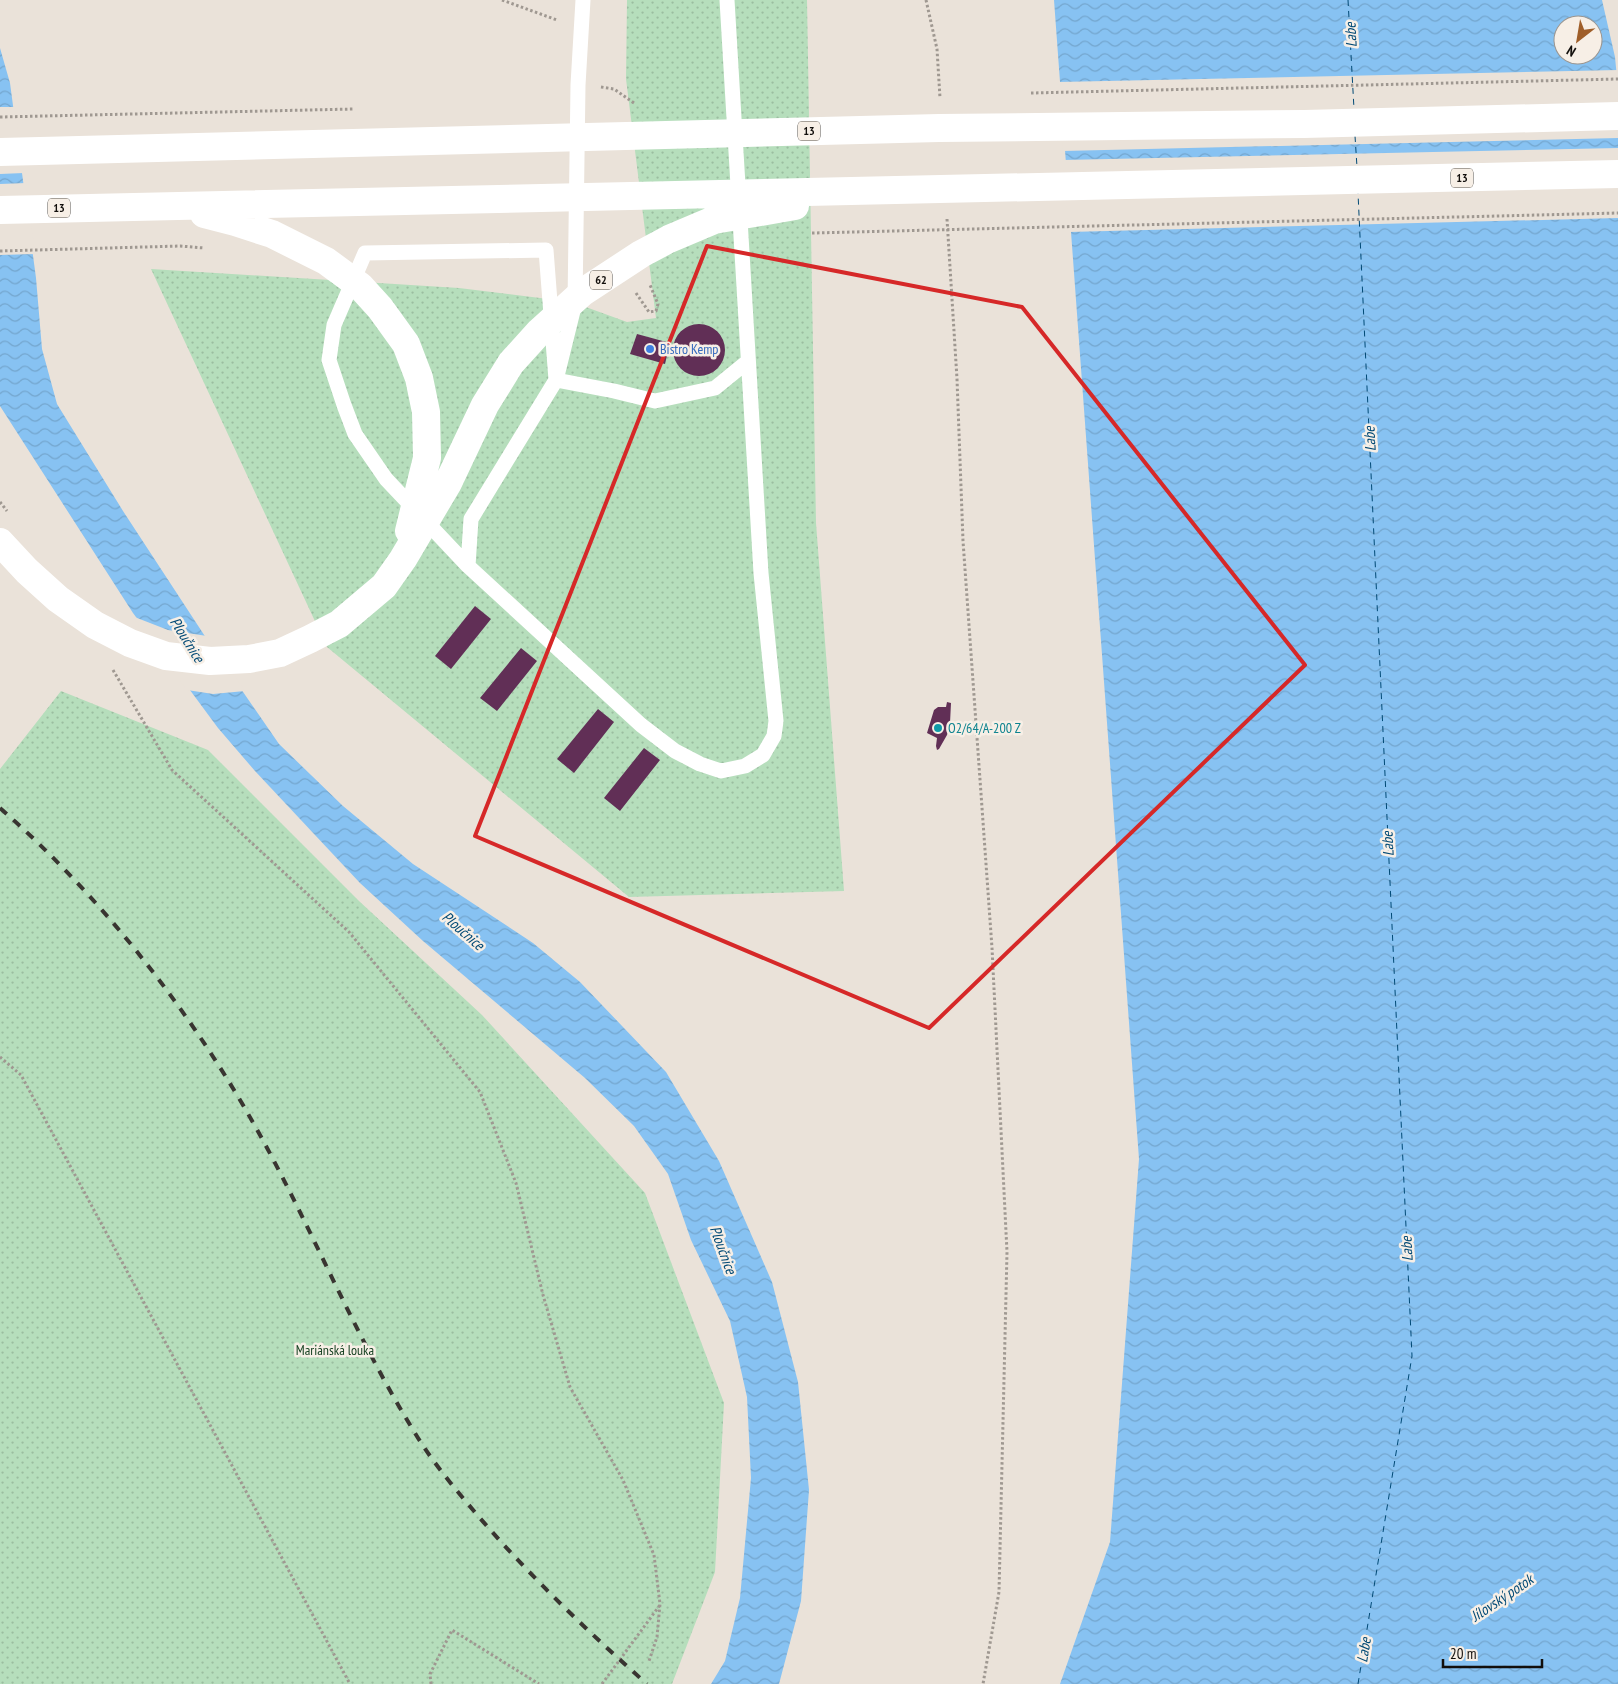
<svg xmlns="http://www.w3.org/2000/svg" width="1618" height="1684" viewBox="0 0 1618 1684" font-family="'PT Sans Narrow',sans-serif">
<defs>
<pattern id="park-dots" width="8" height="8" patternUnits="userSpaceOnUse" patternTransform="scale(1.25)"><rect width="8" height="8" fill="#b6debc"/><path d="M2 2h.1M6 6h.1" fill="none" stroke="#9bbda0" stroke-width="1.8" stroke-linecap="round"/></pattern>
<pattern id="water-waves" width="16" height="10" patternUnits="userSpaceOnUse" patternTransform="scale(1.25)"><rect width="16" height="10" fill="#87c2f2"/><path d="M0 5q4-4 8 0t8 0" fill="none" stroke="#74a6ce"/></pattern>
</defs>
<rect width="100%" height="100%" fill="#eae2d9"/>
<path fill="url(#park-dots)" d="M627,0H807L816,523L844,891L629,897L327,647L151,269L459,288L572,302L627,322L656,318L626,79Z
M61,691L208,750L359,901L482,1015L645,1193L724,1403L715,1572L672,1684H0V769Z"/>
<path fill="url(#water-waves)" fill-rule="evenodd" d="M1054,0H1602L1615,57L1618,88V1684H1060L1110,1542L1139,1159ZM1563,25H1593V55H1563Z
M0,48L10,83L36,278L42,349L57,404L123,511L212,647L279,744L343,806L413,864L533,943L580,982L666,1072L719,1161L772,1282L798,1382L809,1490L801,1601L779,1684H711L725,1661L740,1598L751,1478L747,1397L730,1321L691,1240L668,1174L634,1126L585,1078L423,941L360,883L255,771L218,728L133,613L0,406Z"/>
<path fill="#eae2d9" d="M1618,70V138L1063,151L1058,82Z
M0,107H15L24,173L0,174Z
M1618,148V218L1069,232L1063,160Z
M26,183L35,254L0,255V184Z
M132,616L168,630L207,636L245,691L213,694L187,690Z"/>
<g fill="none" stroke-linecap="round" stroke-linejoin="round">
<path stroke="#004975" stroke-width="1" stroke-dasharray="6 5" stroke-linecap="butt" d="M1348,0L1354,109
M1355,136L1357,167
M1358,1684L1412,1356L1358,193"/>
</g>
<path fill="#612f56" d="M673 350a26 26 0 1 1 52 0a26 26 0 1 1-52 0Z
M637,334L670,343L665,364L630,354Z
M475,606L491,619L451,669L435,656Z
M521,648L537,661L497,711L480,698Z
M947,702L951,703L950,723L947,735L939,749L937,750L936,746L937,738L927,733L934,710L938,707H946Z
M598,709L614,722L574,773L557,759Z
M644,748L660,760L620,811L604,798Z"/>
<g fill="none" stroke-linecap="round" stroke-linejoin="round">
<path stroke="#9f9891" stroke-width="3" stroke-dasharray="2.5 2.5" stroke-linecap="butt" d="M502,0L557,20
M926,0L937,49L940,98
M601,87L614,89L634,103
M1031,93L1618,79
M0,117L353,109
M947,219L957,379L963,541L992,948L1007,1252L999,1592L983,1684
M812,233L1618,213
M0,251L180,246L204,248
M636,293L649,312L656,311L658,304L650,285
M0,502L7,511
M113,670L172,770L349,932L480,1092L516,1183L543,1295L570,1387L623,1480L654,1555L660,1604L657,1637L649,1661
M0,1057L21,1075L350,1684
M431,1684L430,1674L452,1630L539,1684
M602,1684L660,1605"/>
<path stroke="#fff" stroke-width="15" d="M727,0L761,573L776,721L774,736L763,755L745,766L721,771L700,764L675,751L641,725L468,566L386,479L355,434L344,405L329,360L334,325L365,253L546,250L556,380L614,391L655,401L715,388L747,362
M468,566L471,519L556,380L575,303L578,85L583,0"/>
<path stroke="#fff" stroke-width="28" d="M0,152L939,128L1304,124L1618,116
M0,210L1618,174
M204,214L235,222L272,234L326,261L360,286L380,308L406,344L419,378L426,412L427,458L409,531
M0,542L27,571L58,599L95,625L130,643L166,656L210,661L249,659L280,653L310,639L339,624L384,586L403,559L448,483L485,405L511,363L540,331L583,292L641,254L669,239L714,220L795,206"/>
<path stroke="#393531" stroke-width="4" stroke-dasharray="9 9" stroke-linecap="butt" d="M0,808C102,897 194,1015 260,1135C314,1233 356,1338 415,1433C433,1463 456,1490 479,1517C531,1577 587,1631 647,1684"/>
</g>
<path fill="none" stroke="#d62828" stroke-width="4" stroke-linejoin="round" d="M707,246L1022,307L1305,665L929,1028L475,836Z"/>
<circle fill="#3f7fe0" stroke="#f7efe6" stroke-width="2" cx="650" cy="349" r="5"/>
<circle fill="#0f9aa8" stroke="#f7efe6" stroke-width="2" cx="938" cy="728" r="5"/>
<g text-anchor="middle" stroke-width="5" stroke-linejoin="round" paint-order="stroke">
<g fill="#f7efe6" stroke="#57524d" stroke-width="1">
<rect x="798" y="121.5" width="22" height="19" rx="4"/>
<rect x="1451" y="168.5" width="22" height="19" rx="4"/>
<rect x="48" y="198.5" width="22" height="19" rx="4"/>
<rect x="590" y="270.5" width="22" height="19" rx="4"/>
</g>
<g font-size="12" font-weight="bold" fill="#120f0c">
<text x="809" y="135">13</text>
<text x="1462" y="182">13</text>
<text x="59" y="212">13</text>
<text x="601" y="284">62</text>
</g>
<g font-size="14" fill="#366cbe" stroke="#f7efe6" text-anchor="start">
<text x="660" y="354">Bistro Kemp</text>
</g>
<g font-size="14" fill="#0d838f" stroke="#f7efe6" text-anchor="start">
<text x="948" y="733">O2/64/A-200 Z</text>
</g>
<g font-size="14" fill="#103c1c" stroke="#f7efe6">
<text x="335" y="1355">Mariánská louka</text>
</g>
<g font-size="15" font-style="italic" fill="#004975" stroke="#f7efe6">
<text transform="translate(1351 35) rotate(-93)" y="5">Labe</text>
<text transform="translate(1370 439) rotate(-93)" y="5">Labe</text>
<text transform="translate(187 640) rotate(58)" y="5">Ploučnice</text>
<text transform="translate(1388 844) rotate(-93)" y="5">Labe</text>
<text transform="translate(463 931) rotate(41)" y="5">Ploučnice</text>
<text transform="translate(1407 1249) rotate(-93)" y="5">Labe</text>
<text transform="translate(723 1250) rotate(70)" y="5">Ploučnice</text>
<text transform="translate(1502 1598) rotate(-34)" y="5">Jílovský potok</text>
<text transform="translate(1364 1650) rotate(-81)" y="5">Labe</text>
</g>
</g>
<g transform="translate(1578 40) rotate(211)"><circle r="24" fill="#f7efe6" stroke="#9b958f"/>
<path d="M0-4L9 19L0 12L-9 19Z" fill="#9f5e29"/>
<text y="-8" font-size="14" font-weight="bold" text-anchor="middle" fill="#120f0c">N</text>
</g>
<path d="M1443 1659v8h99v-8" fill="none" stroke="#120f0c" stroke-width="2.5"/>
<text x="1450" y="1659" font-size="15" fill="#120f0c" stroke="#f7efe6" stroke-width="4" paint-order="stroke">20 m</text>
</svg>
